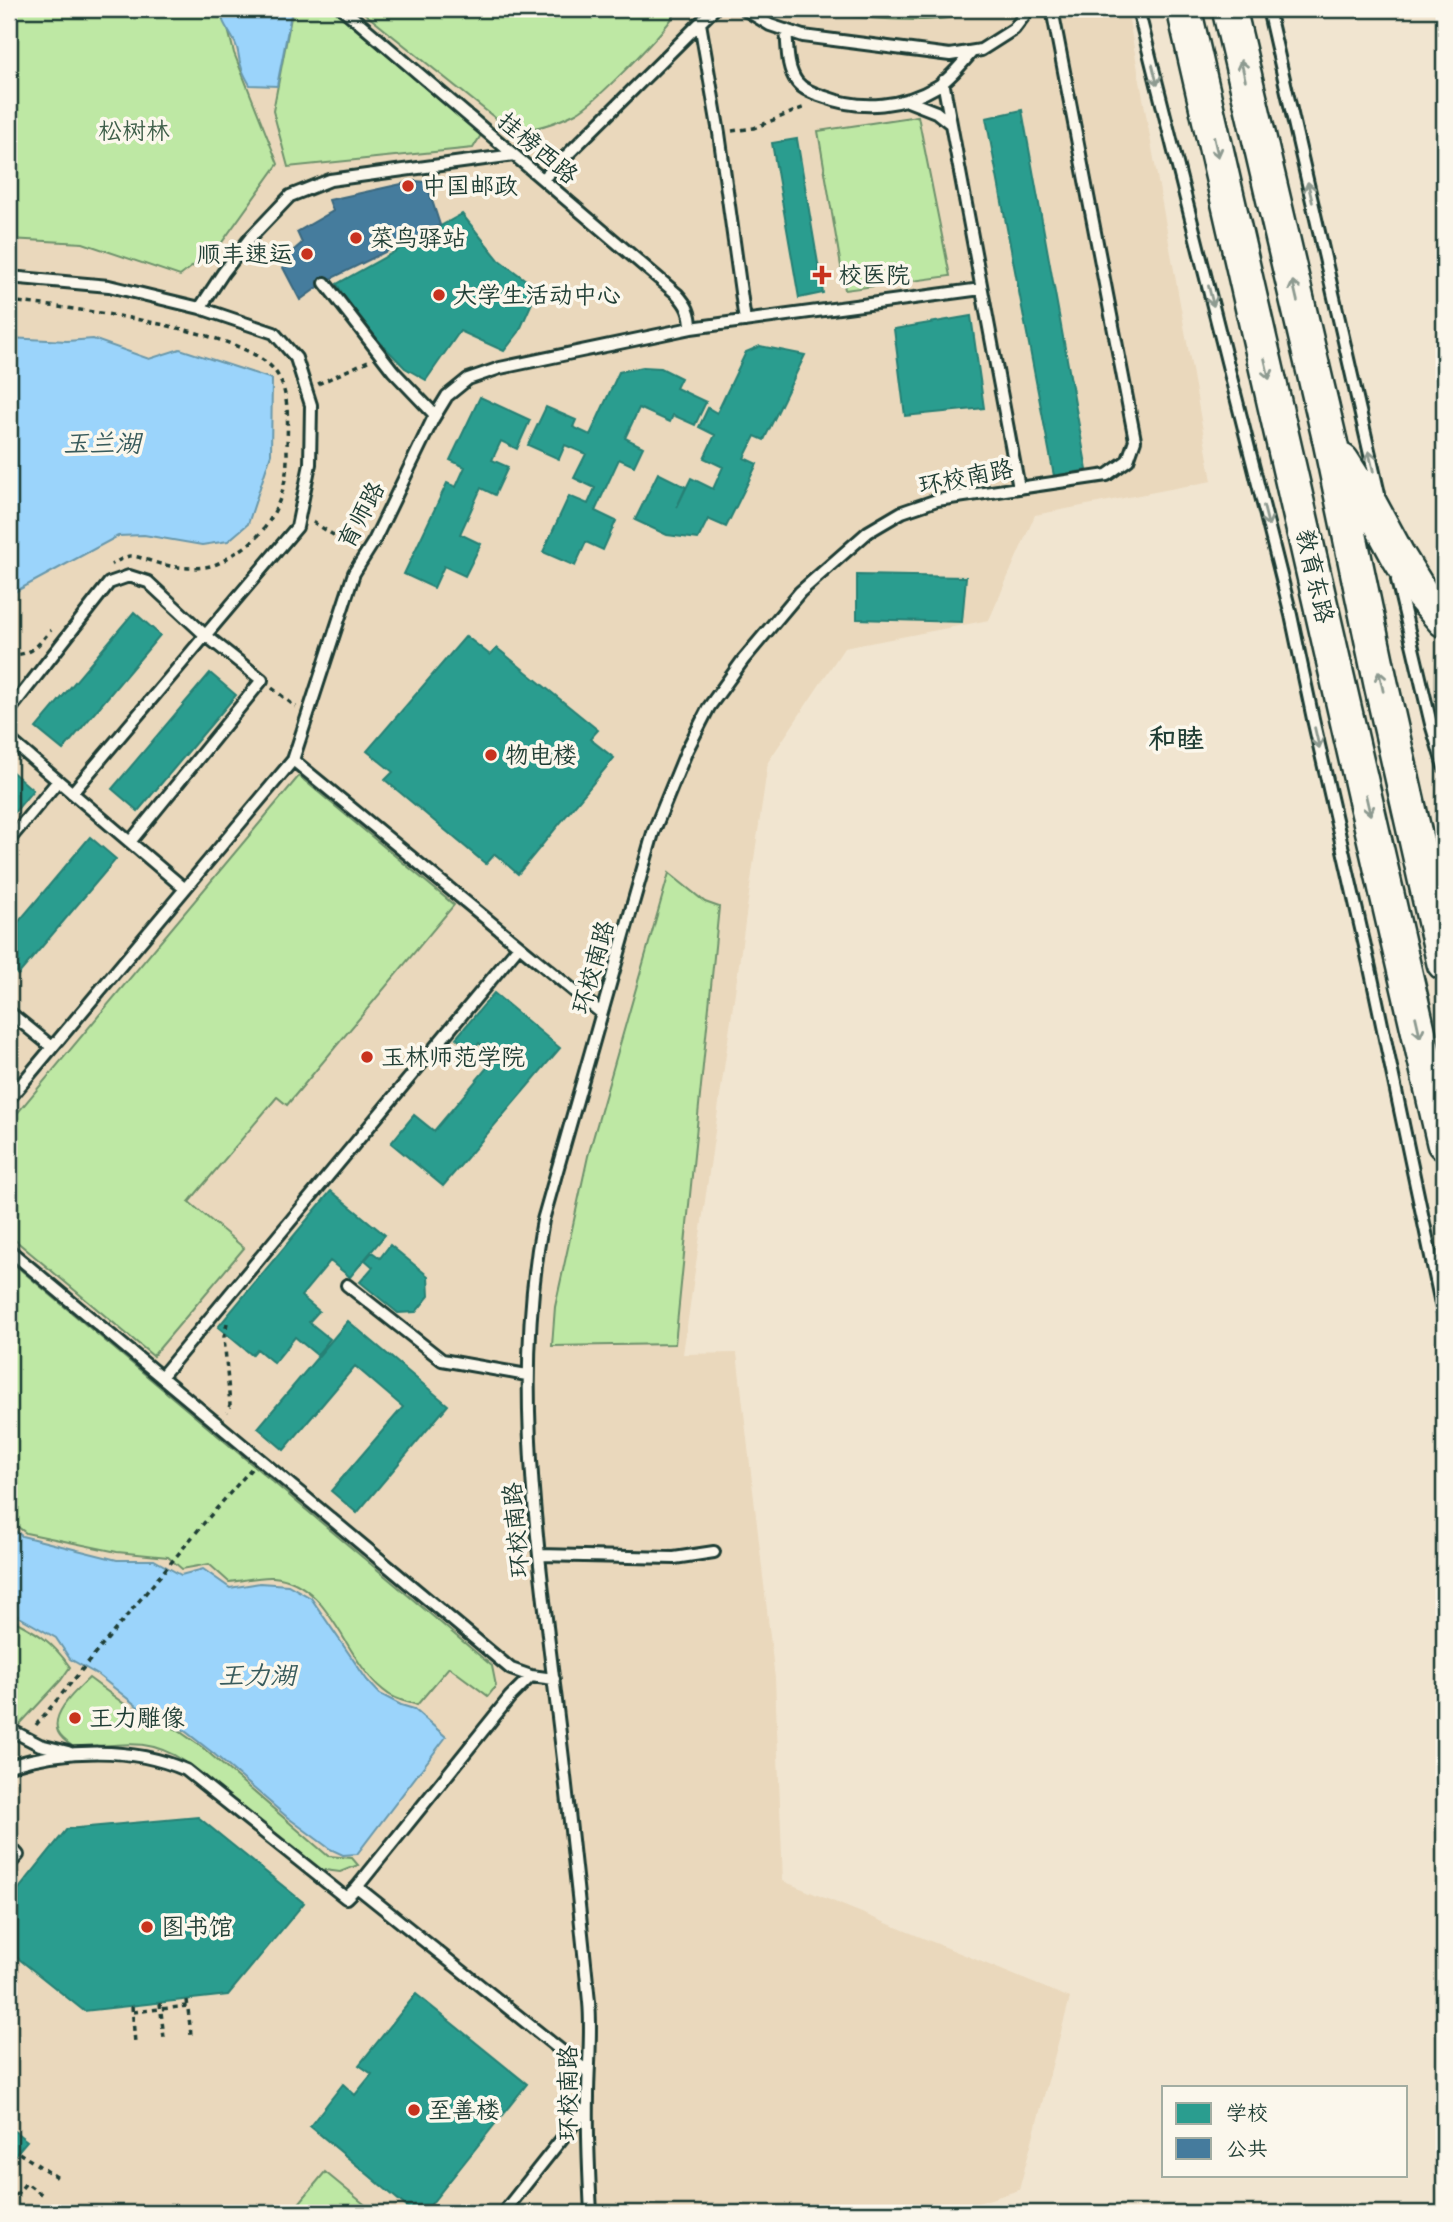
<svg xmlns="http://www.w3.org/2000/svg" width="1453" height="2222" viewBox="0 0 1453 2222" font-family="'Indie Flower','LXGW WenKai TC',sans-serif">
<rect width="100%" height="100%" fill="#f1e5d0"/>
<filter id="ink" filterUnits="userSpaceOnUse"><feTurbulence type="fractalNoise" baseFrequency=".0143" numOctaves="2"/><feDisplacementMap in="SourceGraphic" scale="14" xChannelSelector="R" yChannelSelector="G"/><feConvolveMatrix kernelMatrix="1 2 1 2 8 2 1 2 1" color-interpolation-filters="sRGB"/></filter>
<g filter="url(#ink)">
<path fill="#ead8bc" d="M9,9H1127L1212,481L1035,515L989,620L844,648L768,762L683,1354L737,1353L775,1679L783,1881L1070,1998L1019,2190L947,2213H9Z"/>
<path fill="#bee8a4" stroke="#6e926c" stroke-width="2" d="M9,9H223L234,53L278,164L220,245L180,276L83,243L9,239Z
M295,9H332L481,135L473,148L288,167L273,111L292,12Z
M359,9H678C669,28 595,103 576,113C556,123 532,132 509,129Z
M793,9H965L962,15C923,27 835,15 793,9Z
M918,116L950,276L845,290L818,131Z
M299,776L454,905L287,1105L277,1097L189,1202L244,1248L153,1356L9,1235V1123Z
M669,873L705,902L719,907L675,1344L552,1346L555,1307L588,1156Z
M9,1260L492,1666L496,1686L488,1696L449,1667L417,1705C404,1701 393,1699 383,1690C343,1658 331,1582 273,1577C259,1576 243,1581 229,1582L209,1564L182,1569L168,1557L117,1552L26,1533L9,1520Z
M9,1618C38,1633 51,1640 70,1667L61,1680L20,1724L9,1719Z
M89,1678L138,1714L176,1729L203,1748L328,1856L352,1858L358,1865L340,1872L317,1869L184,1761C145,1735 118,1746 75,1748C69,1744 61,1739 58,1732C50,1713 77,1690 89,1678Z
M325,2172L375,2213H291Z"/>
<path fill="#9bd4fb" stroke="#6998ab" stroke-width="2" d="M221,9H292L277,86L250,85C243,73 240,66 238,52C236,36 220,26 221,9Z
M9,338L67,341L93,339L149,359L180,349L272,379L271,454L248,524L228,541L202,545L144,535L118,536L9,595Z
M9,1526L22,1536L117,1560H154L181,1575L203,1569L230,1588L260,1583L288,1585L311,1598L367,1680L380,1694L401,1705L414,1709L446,1737L357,1854L343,1855L330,1849L287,1817L213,1753L172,1721L142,1710L98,1675L70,1659L56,1638L9,1611Z"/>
<path fill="#2a9d8f" stroke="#278074" stroke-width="2" d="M1022,110L1087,470L1054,476L986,118Z
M797,139L823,293L799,298L772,143Z
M462,214L499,260L538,289L519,332L504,351L460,331L426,380L405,368L378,340L346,300L337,284Z
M971,316L984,408L905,416L894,329Z
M760,346L805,355L764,440L755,436L744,458L757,464L726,527L708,519L698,539L667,535L635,520L658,473L686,487L677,507L691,478L713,489L723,467L704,458L715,435L699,427L708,408L717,413L746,352Z
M643,367L661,368L681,378L676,388L706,402L695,425L673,415L670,422L639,408L625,438L643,447L634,466L619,459L595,511L616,521L603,550L586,542L575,566L543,552L569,496L588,504L595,488L574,478L586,454L565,445L559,459L528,445L546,407L576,420L573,427L590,435L619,372Z
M480,397L530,420L517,449L501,441L492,460L508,467L495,495L481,488L460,534L481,544L465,576L444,566L434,588L404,574L447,483L456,487L465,467L450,460Z
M857,575L966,577L962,622L857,619Z
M134,612L160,635L63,750L36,728Z
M466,636L490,655L497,648L598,730L590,739L614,758L518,874L495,854L486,864L385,780L393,772L367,751Z
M210,673L236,695L138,811L112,789Z
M9,769L33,790L9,819Z
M90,837L116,859L18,975L9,967V933Z
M494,993L560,1048L443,1186L391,1143L414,1115L434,1131L496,1057L479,1043L472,1052L456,1038Z
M331,1191L385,1235L350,1277L330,1261L301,1296L319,1311L309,1322L330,1339L317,1355L295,1337L274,1363L257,1349L252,1355L218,1327Z
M390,1245L428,1276L429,1296L416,1312L398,1313L360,1282L373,1267L365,1260L372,1252L380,1258Z
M348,1321L448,1405L357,1513L331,1491L403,1407L355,1366L284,1450L258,1428Z
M198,1817L304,1903L228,1995L84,2011L9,1951V1901L67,1829Z
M416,1994L527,2084L424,2213H414L310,2126L343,2084L355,2095L372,2074L359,2065Z
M9,2127L27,2141L9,2162Z"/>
<path fill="#457b9d" stroke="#3a687e" stroke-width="2" d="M415,181L426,182L440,225L328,280L300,300L280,262L302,243L297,232L333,211L329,200Z"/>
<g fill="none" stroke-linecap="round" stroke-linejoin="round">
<defs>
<path id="lane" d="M343,9L677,294C687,305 691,313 691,328
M744,9L770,25L803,36L950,55L981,50L1014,29L1029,9
M1138,9L1291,615L1313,719L1370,968L1444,1318
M1268,9L1379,494
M700,23L719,133L745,321
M786,30C788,47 786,67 797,82C803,90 815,94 825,97C862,111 903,107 938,86C951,78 962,63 972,52
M943,81L951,124
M908,101L936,112L951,124L1019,488
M543,179L714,9
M9,277L109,286L200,308L274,333L296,358L311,405L310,464L297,527L72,793
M325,283L393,371L435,415
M200,308L223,273L251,237L290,196L330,180L514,155
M1397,580L1431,724L1444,767
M9,711L109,583L129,576L148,582L204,634L262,680L130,842
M9,739L185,889
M293,760L601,1013
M9,840L58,781
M9,1012L52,1047
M9,1099L293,760L354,573L374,541L433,419L447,396L468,379L500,368L691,328L981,289
M9,1250L511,1669L531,1676L554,1679
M347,1285L442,1360L527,1375
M161,1377L519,946
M539,1555L674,1558L714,1552
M9,1729L40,1745L68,1752
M9,1766C64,1749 132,1746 186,1770L346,1898L357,1887L588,2072
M9,1845L18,1855L9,1865
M357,1887L510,1697L531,1676
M503,2213L587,2107
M591,2213C589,2175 587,2136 588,2097C588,2066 592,2033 589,2002C578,1894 567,1785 553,1677C535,1525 514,1372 543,1220L653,833L687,750L709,707L743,660L800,592L868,532L902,512L937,500L1107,475L1128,460L1135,440L1052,9"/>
<path id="primary" d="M1184,9L1444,1143
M1229,9L1330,441L1381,684L1444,963
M1342,461L1371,506L1398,556L1422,595L1444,620"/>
</defs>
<use href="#lane" stroke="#1f3d34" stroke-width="16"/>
<use href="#primary" stroke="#1f3d34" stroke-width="38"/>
<path stroke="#1f3d34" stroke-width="3.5" stroke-dasharray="5 5" stroke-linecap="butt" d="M732,131L754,128L807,106
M9,301C62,307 250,328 277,374C291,397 287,426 287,452C288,489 274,528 242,549C233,554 223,562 214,565C198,570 177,568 161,564C151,562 140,556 130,556C123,557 116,562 111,565
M318,384L368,361
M313,522L354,548
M9,655C33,655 36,647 51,630
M272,688L296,707
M227,1323L224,1337L230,1405L227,1412
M36,1725L204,1523L251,1469
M187,2000L191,2035
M160,2003L164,2038
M132,2006L135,2043
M133,2012L188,2006
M19,2153L58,2178
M9,2203L26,2183L44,2196"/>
<use href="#lane" stroke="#fbf7ec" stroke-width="10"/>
<use href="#primary" stroke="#fbf7ec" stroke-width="33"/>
</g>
<defs><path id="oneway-shaft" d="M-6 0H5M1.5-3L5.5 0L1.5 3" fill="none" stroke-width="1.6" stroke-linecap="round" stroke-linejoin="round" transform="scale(1.75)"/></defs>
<g stroke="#8d9a90">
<use href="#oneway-shaft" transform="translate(1243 70) rotate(-103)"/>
<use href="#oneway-shaft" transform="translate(1155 75) rotate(76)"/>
<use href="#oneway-shaft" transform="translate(1216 147) rotate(77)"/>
<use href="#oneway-shaft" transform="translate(1310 192) rotate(-103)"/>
<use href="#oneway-shaft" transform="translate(1295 291) rotate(-103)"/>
<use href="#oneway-shaft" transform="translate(1211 296) rotate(76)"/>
<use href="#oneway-shaft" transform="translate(1267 369) rotate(77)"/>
<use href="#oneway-shaft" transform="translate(1371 461) rotate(-103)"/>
<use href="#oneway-shaft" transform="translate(1266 516) rotate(76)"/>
<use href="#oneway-shaft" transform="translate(1381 681) rotate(-102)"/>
<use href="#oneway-shaft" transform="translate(1317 738) rotate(77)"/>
<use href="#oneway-shaft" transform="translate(1368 805) rotate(77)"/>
<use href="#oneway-shaft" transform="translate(1418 1027) rotate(77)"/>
</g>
</g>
<g fill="#c8321e" stroke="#fbf7ec" stroke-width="2.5">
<circle cx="408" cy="186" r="7"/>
<circle cx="356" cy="238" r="7"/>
<circle cx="307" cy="254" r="7"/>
<path d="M818.5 264.5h7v7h7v7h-7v7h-7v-7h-7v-7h7z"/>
<circle cx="439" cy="295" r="7"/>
<circle cx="491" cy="755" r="7"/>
<circle cx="367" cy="1057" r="7"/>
<circle cx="75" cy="1718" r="7"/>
<circle cx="147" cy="1927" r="7"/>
<circle cx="414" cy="2110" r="7"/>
</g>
<g text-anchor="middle" stroke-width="7" stroke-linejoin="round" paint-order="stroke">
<g font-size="24" fill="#3f5f4a" stroke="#fbf7ec">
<text x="134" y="139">松树林</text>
</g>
<g font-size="24" fill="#1f3d34" stroke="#fbf7ec">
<text transform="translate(538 148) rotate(40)" y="8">挂榜西路</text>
<text transform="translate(966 477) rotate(-11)" y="8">环校南路</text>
<text transform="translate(361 515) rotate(-62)" y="8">育师路</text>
<text transform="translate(1315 576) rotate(77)" y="8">教育东路</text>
<text transform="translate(593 967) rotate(-74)" y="8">环校南路</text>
<text transform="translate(516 1530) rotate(-95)" y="8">环校南路</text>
<text transform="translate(568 2093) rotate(-90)" y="8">环校南路</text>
</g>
<g font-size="24" fill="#1f3d34" stroke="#fbf7ec" text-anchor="start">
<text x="422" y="194">中国邮政</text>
<text x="370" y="246">菜鸟驿站</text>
<text x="293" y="262" text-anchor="end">顺丰速运</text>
<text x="838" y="283">校医院</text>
<text x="453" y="303">大学生活动中心</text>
<text x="505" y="763">物电楼</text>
<text x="381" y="1065">玉林师范学院</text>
<text x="89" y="1726">王力雕像</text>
<text x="161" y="1935">图书馆</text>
<text x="428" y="2118">至善楼</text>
</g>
<g font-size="26" font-style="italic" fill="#385b5c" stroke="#fbf7ec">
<text x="102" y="452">玉兰湖</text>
<text x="257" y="1684">王力湖</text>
</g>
<g font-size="28" font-weight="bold" fill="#1f3d34" stroke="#fbf7ec">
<text x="1176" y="748">和睦</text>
</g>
</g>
<rect width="1453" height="2222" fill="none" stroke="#fbf7ec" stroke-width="35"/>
<rect x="18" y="18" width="1418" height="2187" fill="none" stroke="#1f3d34" stroke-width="2.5" filter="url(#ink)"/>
<rect x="1162" y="2086" width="245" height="91" fill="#fbf7ec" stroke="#a3ada2" stroke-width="2"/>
<rect x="1176" y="2103" width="35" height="21" fill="#2a9d8f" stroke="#a3ada2" stroke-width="2"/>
<text x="1226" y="2120" font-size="21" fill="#1f3d34">学校</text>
<rect x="1176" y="2138" width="35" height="21" fill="#457b9d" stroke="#a3ada2" stroke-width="2"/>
<text x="1226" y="2156" font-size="21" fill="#1f3d34">公共</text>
</svg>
